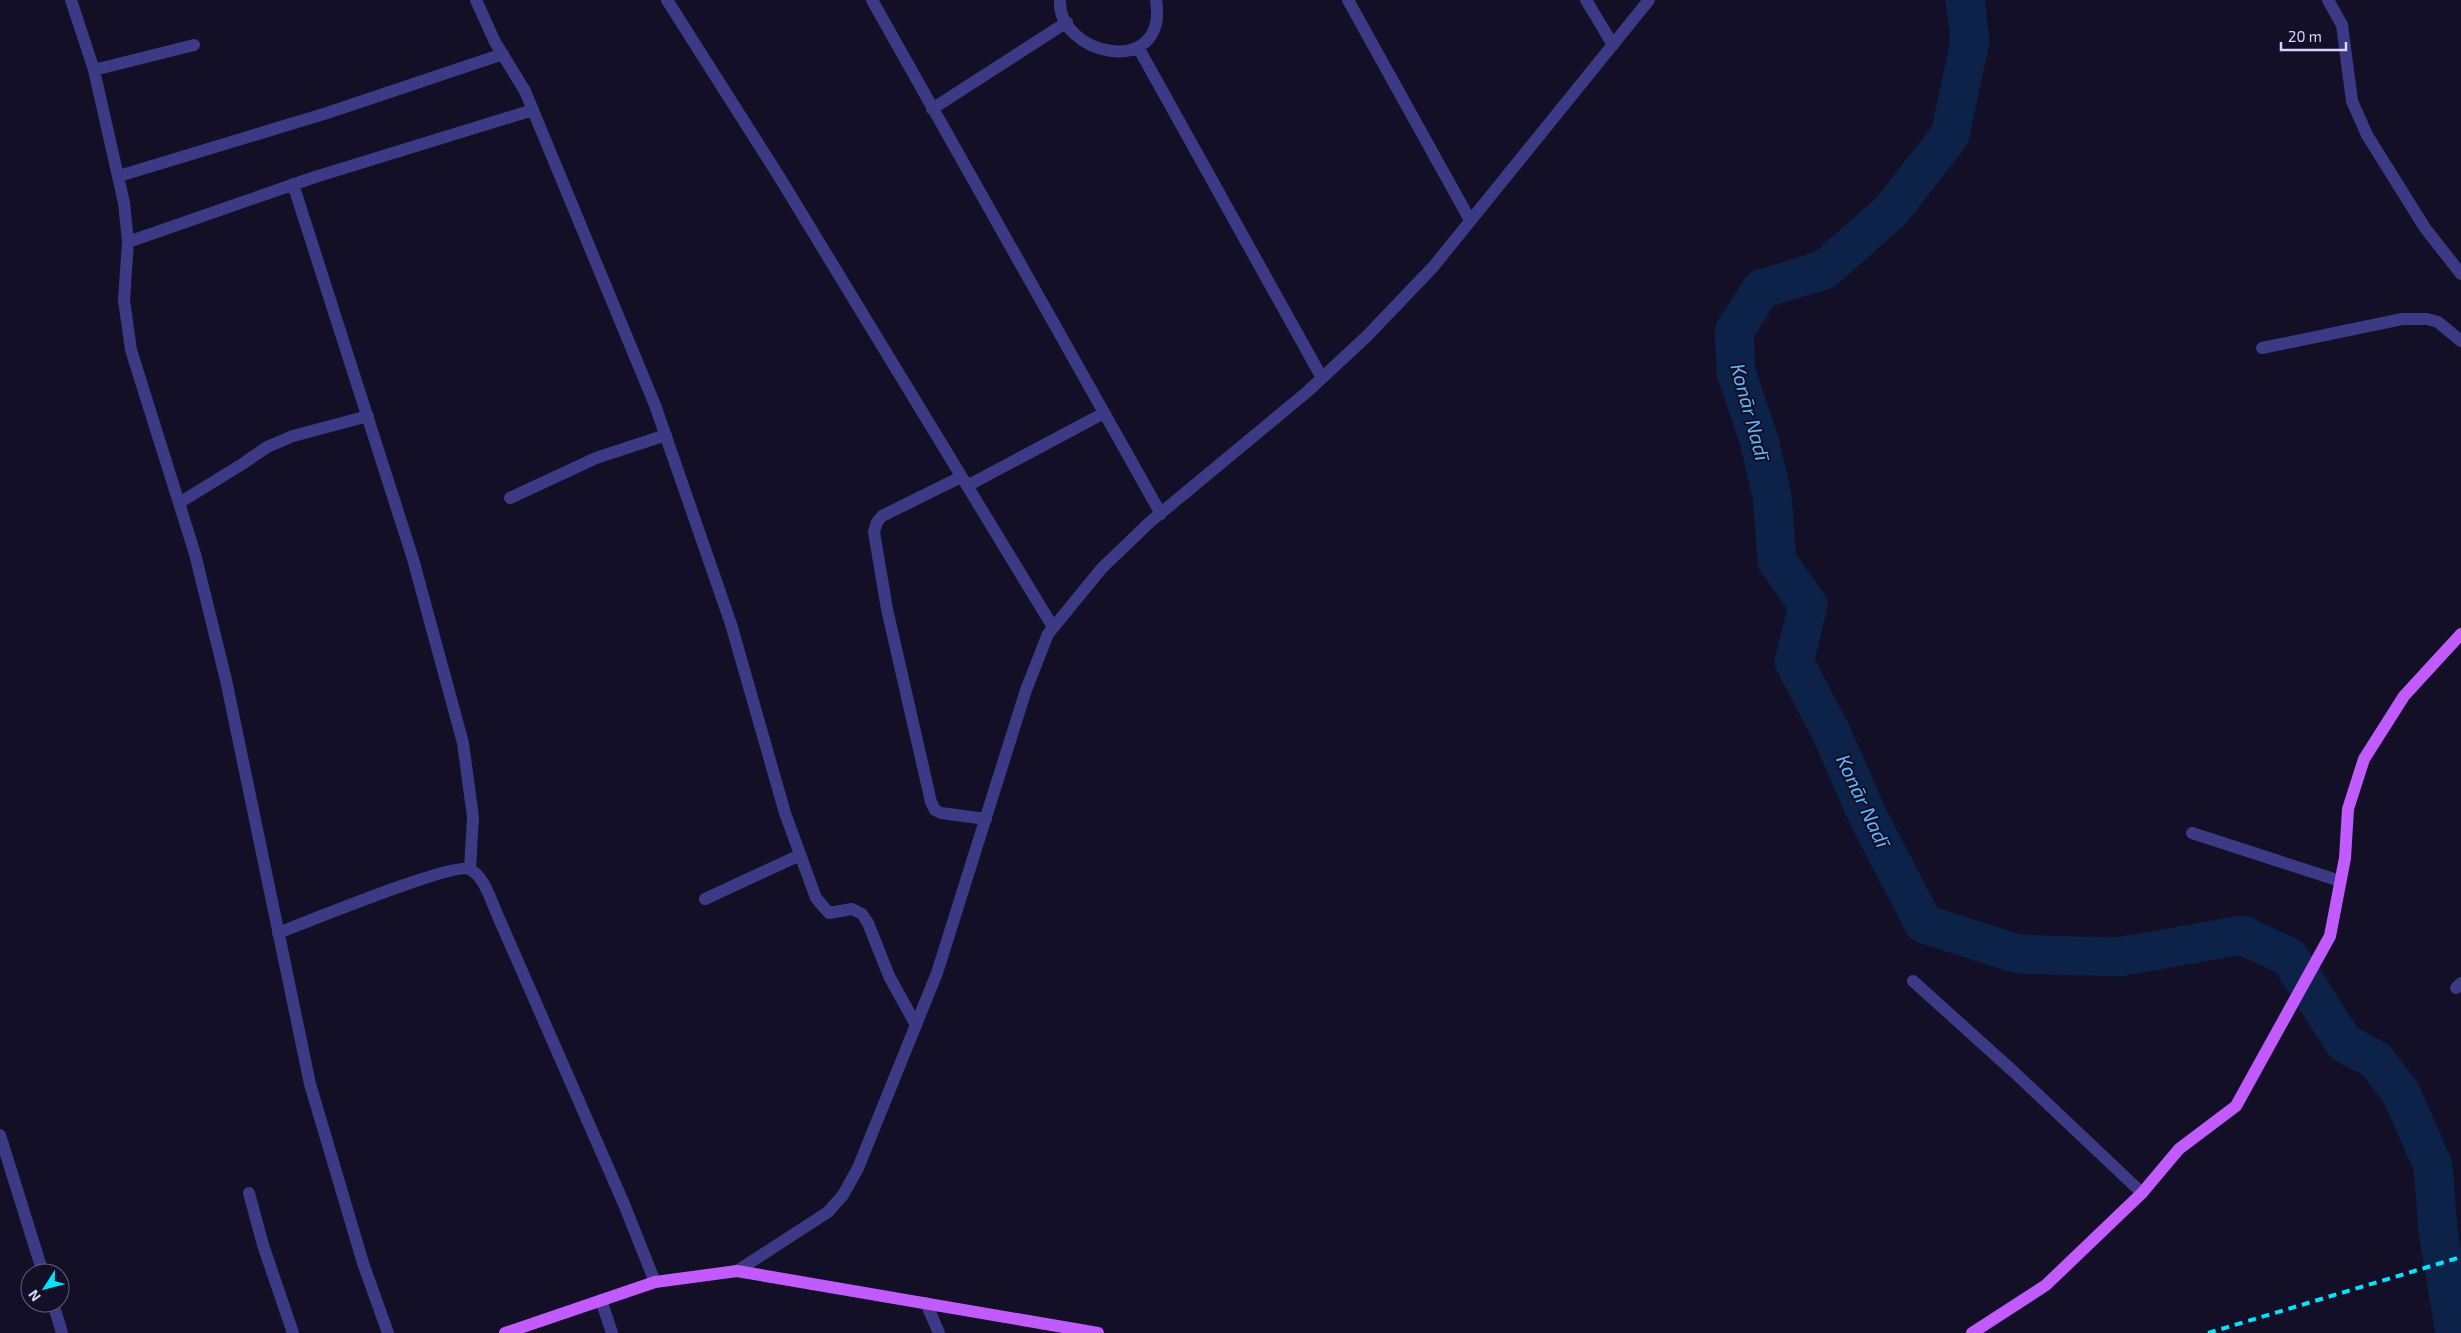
<svg xmlns="http://www.w3.org/2000/svg" width="2461" height="1333" viewBox="0 0 2461 1333" font-family="'Exo 2',sans-serif">
<rect width="100%" height="100%" fill="#130f26"/>
<g fill="none" stroke-linecap="round" stroke-linejoin="round">
<path stroke="#0c2248" stroke-width="39" d="M1965,0L1970,41L1950,135L1891,211L1824,270L1761,289L1734,332L1736,372L1759,440L1772,496L1777,561L1808,605L1794,662L1832,734L1868,817L1924,924L2018,954L2118,957L2242,935L2289,957L2344,1043L2376,1060L2401,1093L2433,1166L2438,1231L2455,1333"/>
<path stroke="#3d3a85" stroke-width="12" d="M2328,0L2342,25L2352,101L2367,135L2425,228L2461,274
M2262,348L2402,319H2427L2438,322L2461,341
M2192,833L2340,881
M1913,981L2014,1072L2142,1193"/>
<path stroke="#3d3a85" stroke-width="12" d="M71,0L94,70L124,203L128,242L124,300L131,350L195,554L226,680L310,1084L363,1263L388,1333
M476,0L495,42L525,91L655,405L731,624L785,813L816,898L829,913L852,909L862,914L868,923L889,976L916,1025
M667,0L780,178L1053,627
M872,0L1161,514
M1060,0C1057,56 1169,80 1156,0
M1348,0L1470,220
M1586,0L1613,45
M1139,49L1322,378
M94,70L194,45
M932,109L1067,22
M119,176L327,113L503,54
M293,184L413,559L463,743L473,817L470,869
M128,242L315,177L533,110
M961,477L882,516L877,522L874,532L887,609L931,802L935,810L941,813L986,819
M967,486L1104,413
M510,498L596,458L666,435
M179,503L244,463L267,447L293,436L368,416
M705,899L800,855
M278,933C305,923 452,862 469,869C484,875 491,901 497,914L624,1204L655,1282
M2456,988L2461,983
M0,1135L43,1273
M249,1193L263,1245L293,1333
M737,1271L828,1212L843,1195L858,1168L937,973L1026,690L1048,634L1102,568L1150,522L1307,392L1367,336L1433,267L1649,0
M601,1300L612,1333
M53,1303L62,1333
M926,1303L939,1333"/>
<path stroke="#c25bff" stroke-width="12" d="M505,1333L655,1282L737,1271L1098,1333
M1972,1333L2046,1285L2142,1193L2179,1149L2236,1106L2330,936L2345,858L2348,809L2364,759L2404,696L2461,634"/>
<path stroke="#00e5ff" stroke-width="4" stroke-dasharray="8 6" stroke-linecap="butt" d="M2208,1333L2461,1257"/>
</g>
<g text-anchor="middle" stroke-width="4" stroke-linejoin="round" paint-order="stroke">
<g font-size="20" font-style="italic" fill="#62b6ff" stroke="#130f26">
<text transform="translate(1750 412) rotate(75)" y="7">Konār Nadī</text>
<text transform="translate(1863 801) rotate(65)" y="7">Konār Nadī</text>
</g>
</g>
<g transform="translate(45 1288) rotate(234)"><circle r="24" fill="#130f26" stroke="#625e7d"/>
<path d="M0-4L9 19L0 12L-9 19Z" fill="#00e5ff"/>
<text y="-8" font-size="14" font-weight="bold" text-anchor="middle" fill="#d9d4ff">N</text>
</g>
<path d="M2281 42v8h65v-8" fill="none" stroke="#d9d4ff" stroke-width="2.5"/>
<text x="2288" y="42" font-size="15" fill="#d9d4ff" stroke="#130f26" stroke-width="4" paint-order="stroke">20 m</text>
</svg>
